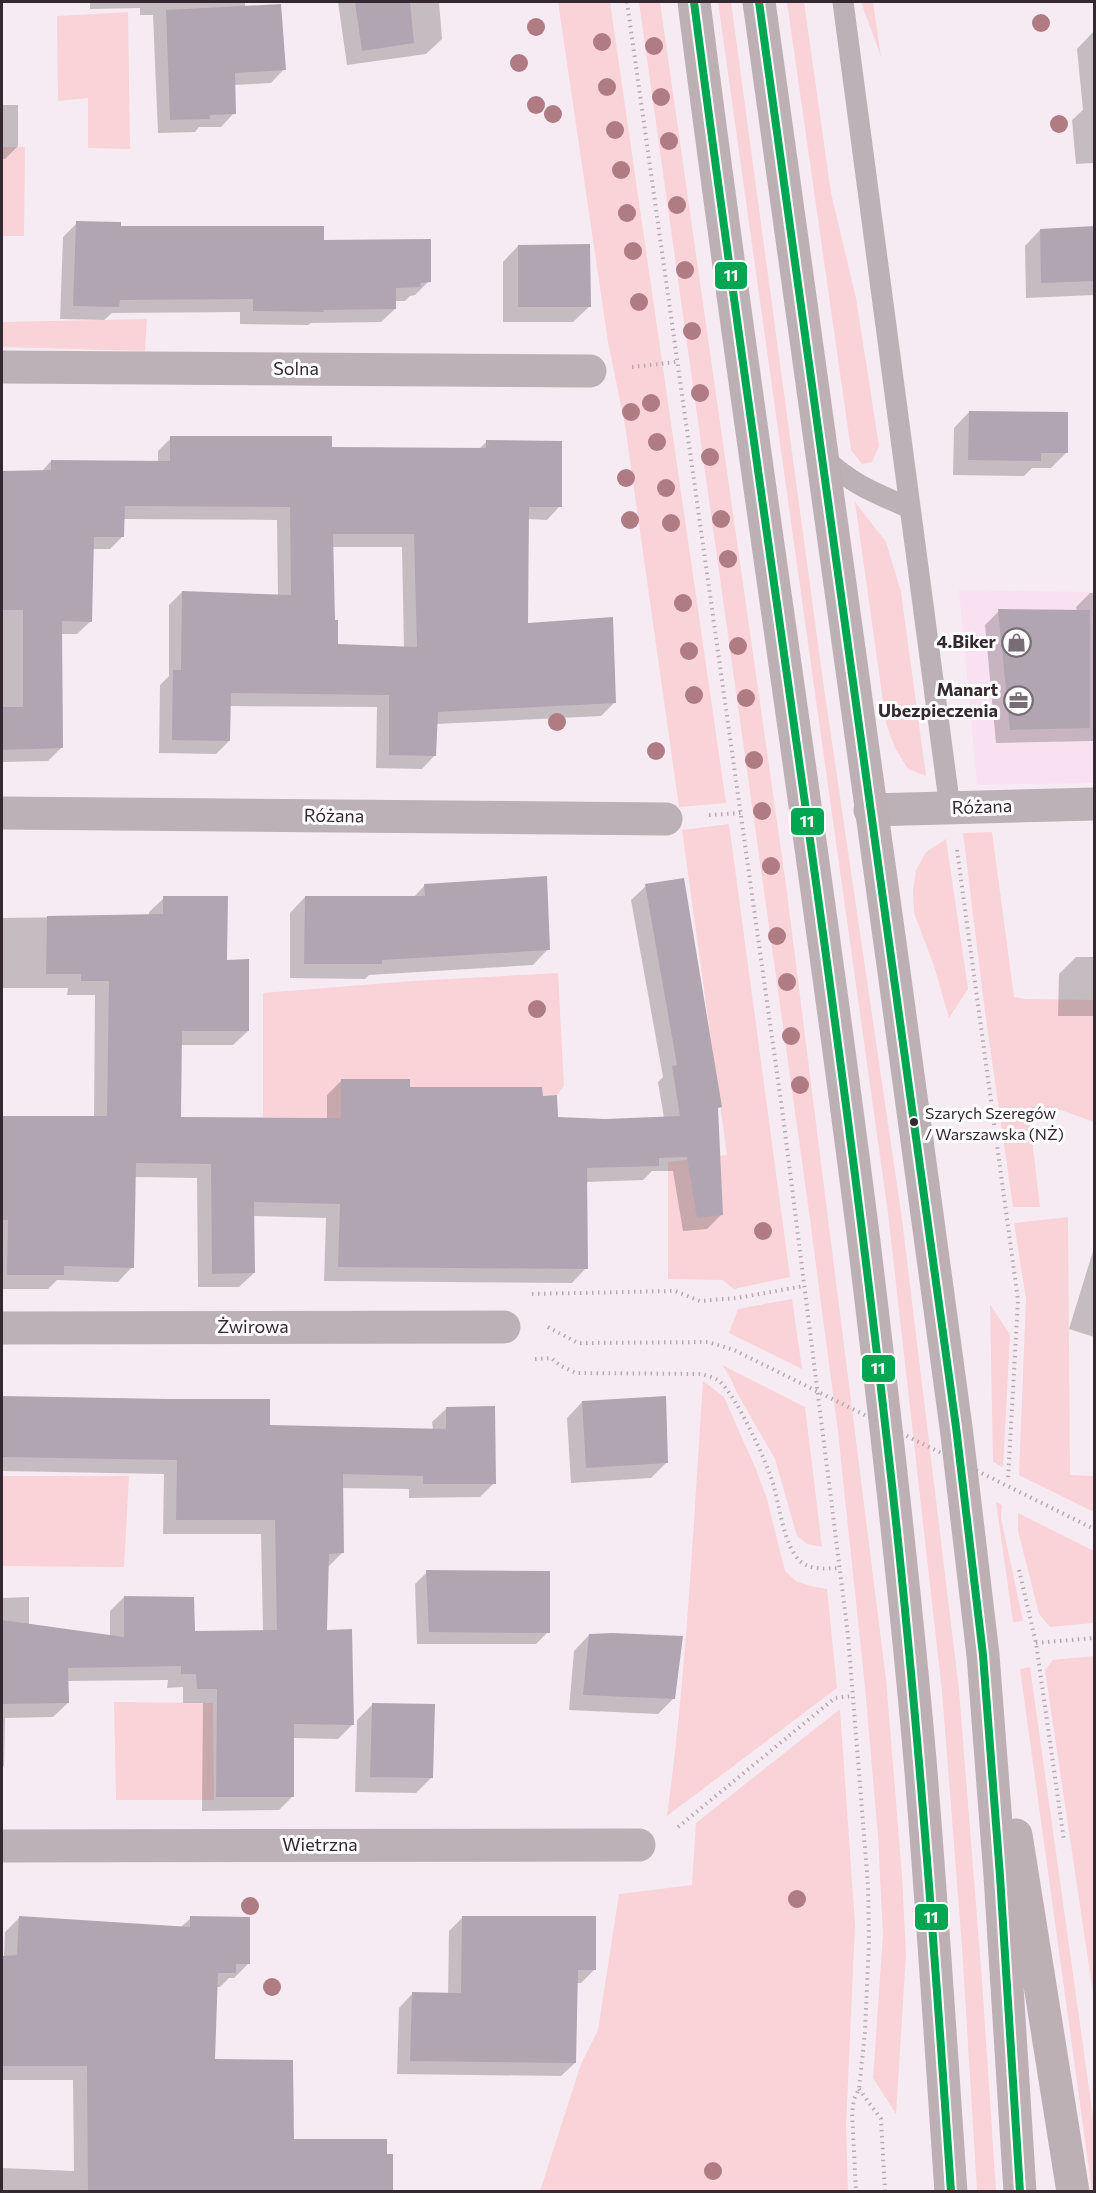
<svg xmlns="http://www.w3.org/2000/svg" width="1096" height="2193" viewBox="0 0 1096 2193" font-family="Commissioner,sans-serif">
<rect width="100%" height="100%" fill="#f7ebf3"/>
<path fill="#f9e1f1" d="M959,590L1090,592L1094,668V783L977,785Z"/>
<path fill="#f9d3d7" d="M558,2H610L726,803L679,807L625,425L608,342Z
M639,2H660L786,885L886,1679L902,1876L906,1954L896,2114L873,2078L883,1935L878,1836L865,1687L838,1432L807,1197Z
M718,2H731L823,681L902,1219L959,1690L982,1981L996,2191H977L962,1947L942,1691L888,1213Z
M787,2H804L831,193L856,298L879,446L872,462L862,464L851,450Z
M861,2H873L881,57Z
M128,12L130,149L88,148V98L58,101L57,16Z
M2,147H25L24,236H2Z
M147,319L145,351L2,347V322Z
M855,502L886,542L901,592L926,776L908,769L895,748L886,723Z
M729,824L790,1277L734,1289L722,1280L668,1279V1162L727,1155L682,830Z
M992,832L1014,997L1025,999L1094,1000V1122L1061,1110L1029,1114L1040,1207H1013L985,1012L963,833Z
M946,839L968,989L949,1018L934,966L914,913L913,890L916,870L926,852Z
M558,973L564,1086L557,1095L543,1096L542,1087H410V1079H342L341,1118L263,1117V993L412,981Z
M1068,1217L1070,1475L1094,1476V1512L1019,1475L1026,1299L1014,1223Z
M792,1299L802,1369L729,1333L738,1309Z
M990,1304L1010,1335L1003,1467L993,1462Z
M722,1365L805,1407L822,1547L807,1544L797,1536L775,1459L737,1393L730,1377Z
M703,1381L724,1397L755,1467L767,1499L785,1571L796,1581L811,1586L827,1589L837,1688L667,1816C687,1672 693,1526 703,1381Z
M2,1476H129L124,1567L2,1566Z
M996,1502L1002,1505L1001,1518L1023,1621L1013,1622Z
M1018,1513L1094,1551V1623L1050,1627L1039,1614L1018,1531Z
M1094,1656V2000L1045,1670L1053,1660Z
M1030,1667L1094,2124V2191H1092L1020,1669Z
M114,1702L213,1703L214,1800H116Z
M840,1709L855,1925L846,2126L848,2191H540L581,2064L598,2030L619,1894L692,1885L696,1823Z"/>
<path fill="#0003" fill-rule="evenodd" d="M90,2H245V7L284,69L271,83L234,85V113L221,127H199L195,132L158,133L153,15H140V8L90,9Z
M338,2H441H439L442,39L426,54L347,65Z
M1094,31V163L1076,164L1072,120L1083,110L1077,49Z
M2,105H18V146L5,159H2Z
M77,223L120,228L322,242L429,281L415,295L410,296L405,301H395V309L381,322L311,323L308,325L240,324V312L112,313L104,320L60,319L63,237Z
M1094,228V295L1026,298L1025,246L1040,230Z
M518,246L589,307L573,322H503V262Z
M969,412L1066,453L1051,468H1032L1024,476L953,475L954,428Z
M171,438L331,449L478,450L487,441L560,506L547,520L527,519L526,625L614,703L601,716L436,724L435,755L422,769L376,768L377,707L230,706L229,741L216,754L159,753L160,685L169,676V605L182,592L278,596L277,520L123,519V536L110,549H92L91,621L77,634H61V748L48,761L2,762V472L42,471L51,461L158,462V451ZM332,547H402L404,648L337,645L333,621Z
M1090,593H1094V741L996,743L985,625L999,611H1077L1076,607Z
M425,885L548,949L533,965L369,975L365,979L290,978V913L305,897L413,898Z
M646,886L720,1106L717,1109L722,1214L707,1229L683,1231L673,1171H652L643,1180L586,1182V1268L572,1283L324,1281L326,1218L253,1216L254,1273L239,1287H198L197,1178L134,1177L132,1267L118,1282L57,1280L48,1289H2V1118H94L95,995H67L68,988H2V918L149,916V912L164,898L226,961L248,1031L233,1045H181L179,1118L327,1120V1095L342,1080L408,1089L541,1098L557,1118L605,1121L664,1118L658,1082L663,1077L631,900Z
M1076,957H1094V1016H1058L1059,974Z
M1094,1248V1337L1069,1329Z
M2,1397L168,1401L269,1427L433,1430L432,1422L447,1408L494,1483L480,1497L409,1498V1489L341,1488L342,1553L328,1567L326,1631L353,1724L338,1739L293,1738V1796L279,1810L202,1811L203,1703H183V1687L167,1688L168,1680L67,1681L68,1703L53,1717L5,1718L4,1766L2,1768V1598L29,1597V1626L110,1637V1611L124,1597L194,1633L263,1632L261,1534H163L164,1474L2,1471Z
M582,1402L667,1462L651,1478L571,1483L567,1418Z
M427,1572L548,1632L536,1644H417L415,1584Z
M589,1635L673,1699L658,1714L569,1710L574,1651Z
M372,1705L431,1778L416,1793L355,1792L357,1720Z
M20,1917L180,1928L191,1918L248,1964L234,1978H229L220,1987H216L214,2061L292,2140L385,2155L391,2192H2V2168L74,2171L73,2080H2V1957H4L5,1932Z
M463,1917L595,1969L581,1983H576L575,2063L561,2076L397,2074L399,2008L412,1994L448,1995L449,1931Z"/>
<path fill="#b1a5b2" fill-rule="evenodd" d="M355,2H410L414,43L362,51Z
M281,4L286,70L235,73L236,114L210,115V119L170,120L166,10Z
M76,221L121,222V226H324V240L431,239V282L420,283L421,287L396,288V309L323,310L324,312L253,311V299L120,300L119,307L73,306Z
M1095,226V281L1041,283L1040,229Z
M590,244L591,307H518V245Z
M969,411L1068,412V453H1041V461L968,460Z
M170,436H332V447L486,448V440L562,441V507H529L528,623L613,617L616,703L438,712L436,756L389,755V695L231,693L230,741L172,740L173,670H181L182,591L291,595L290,507L125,506L124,537H94L92,622L62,621L63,748L2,750V707H23V610H2V471L51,470V460L170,461ZM333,534H414L417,647L338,644V620H335Z
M998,609L1090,610V728L1010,730Z
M547,876L550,950L382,960V964H304L305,896H425L424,884Z
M684,878L722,1107L718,1108L723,1215L697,1218L687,1157L659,1158V1166L587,1168L588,1269L338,1267L340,1204L254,1202L255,1273L212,1274L211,1164L136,1163L134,1268L64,1266V1275H7L8,1220H2V1116H107L109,981H81V974H46L47,916L163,914V896H228L227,960L249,959V1031H182L181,1117L341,1118V1079H410V1087H542L543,1096L557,1095L558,1117L605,1119L680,1116L672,1066L677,1065L645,884Z
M2,1396L168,1399H270V1425L446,1429V1407L495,1406L496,1484H423V1476L343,1474L344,1553L329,1554L327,1630L352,1629L354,1725L294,1724V1797H216L217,1689H197L196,1674H181V1666L68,1668L69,1703L2,1704V1620L124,1637V1596L194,1597L195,1631L277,1630L275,1520H176L177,1460L2,1457Z
M666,1396L668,1463L586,1468L582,1401Z
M426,1570L550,1571V1633L429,1632Z
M612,1633L683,1636L675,1699L583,1695L589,1634Z
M372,1703L435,1704L433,1778L370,1777Z
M19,1916L190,1927V1916L250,1917V1964H236V1973H218L215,2059L293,2060L294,2139H387V2154H393V2192H88L87,2066H2V1956L17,1955Z
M462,1916H596V1970H578L576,2063L410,2061L412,1992L461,1993Z"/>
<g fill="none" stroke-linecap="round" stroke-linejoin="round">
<path stroke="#b5abb0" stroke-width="4" stroke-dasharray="1.5 4.5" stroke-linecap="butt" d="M627,2L783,1116L848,1635L868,1885L869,1941L865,2032L859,2089L854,2099L852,2113L856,2192
M632,367L676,362
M709,815L741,813
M957,850L1018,1300L1008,1480
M532,1294L675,1291L700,1301L737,1298L804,1286
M535,1359L551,1358L561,1366L576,1373L702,1374C707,1376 714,1377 719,1381C737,1396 768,1464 774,1487C780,1508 784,1546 800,1561C811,1571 827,1568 841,1568
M1019,1570L1036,1643L1064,1841
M1036,1643L1094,1638
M678,1827L835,1698L853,1696
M859,2089L881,2119L885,2192"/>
<path stroke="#bcb1b6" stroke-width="21" d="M843,2L950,808
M823,457C851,484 875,493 910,508"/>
<path stroke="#bcb1b6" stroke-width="33" d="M2,367L590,371
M870,810L1094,804
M2,813L666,819
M2,1328L504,1327
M2,1846L639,1845"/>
<path stroke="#bcb0b5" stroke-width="33" d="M694,2C746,416 812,828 864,1242C885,1415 905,1587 920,1760C932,1904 941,2048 951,2192
M759,2L894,972L956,1427L983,1655L1000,1876L1020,2192
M1016,1835L1073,2192"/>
<path stroke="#b5abb0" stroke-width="4" stroke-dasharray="1.5 4.5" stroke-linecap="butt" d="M548,1327L578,1343L708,1342L734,1350L1094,1529"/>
<defs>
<path id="bus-1" d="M694,2C756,482 833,960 887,1441C916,1691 934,1941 951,2192
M759,2L956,1427L983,1655L1000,1876L1020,2192"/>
</defs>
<use href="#bus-1" stroke="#fff" stroke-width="12"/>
<use href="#bus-1" stroke="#00a651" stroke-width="8"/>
</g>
<g fill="#b07c84">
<circle cx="1041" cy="23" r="9"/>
<circle cx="536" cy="27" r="9"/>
<circle cx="602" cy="42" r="9"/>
<circle cx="654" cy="46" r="9"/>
<circle cx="519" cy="63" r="9"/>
<circle cx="607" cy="87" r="9"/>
<circle cx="661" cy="97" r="9"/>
<circle cx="536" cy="105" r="9"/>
<circle cx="553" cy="114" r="9"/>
<circle cx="1059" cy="124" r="9"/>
<circle cx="615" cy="130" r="9"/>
<circle cx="669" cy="141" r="9"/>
<circle cx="621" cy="170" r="9"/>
<circle cx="677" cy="205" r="9"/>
<circle cx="627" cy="213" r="9"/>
<circle cx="633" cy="251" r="9"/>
<circle cx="685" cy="270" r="9"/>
<circle cx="639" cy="302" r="9"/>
<circle cx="692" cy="331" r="9"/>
<circle cx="700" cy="393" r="9"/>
<circle cx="651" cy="403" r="9"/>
<circle cx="631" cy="412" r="9"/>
<circle cx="657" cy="442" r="9"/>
<circle cx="710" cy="457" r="9"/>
<circle cx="626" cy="478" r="9"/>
<circle cx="666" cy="488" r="9"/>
<circle cx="721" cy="519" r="9"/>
<circle cx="630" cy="520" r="9"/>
<circle cx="671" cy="523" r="9"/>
<circle cx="728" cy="559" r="9"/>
<circle cx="683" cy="603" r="9"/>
<circle cx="738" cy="646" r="9"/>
<circle cx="689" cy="651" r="9"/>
<circle cx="694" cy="695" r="9"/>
<circle cx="746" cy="698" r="9"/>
<circle cx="557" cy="722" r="9"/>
<circle cx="656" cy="751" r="9"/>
<circle cx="754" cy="760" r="9"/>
<circle cx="762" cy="811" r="9"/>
<circle cx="771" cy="866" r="9"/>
<circle cx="777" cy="936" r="9"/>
<circle cx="787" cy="982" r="9"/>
<circle cx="537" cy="1009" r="9"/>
<circle cx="791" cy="1036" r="9"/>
<circle cx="800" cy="1085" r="9"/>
<circle cx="763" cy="1231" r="9"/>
<circle cx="797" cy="1899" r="9"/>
<circle cx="250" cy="1906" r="9"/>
<circle cx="272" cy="1987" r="9"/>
<circle cx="713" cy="2171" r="9"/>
</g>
<defs>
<symbol id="shop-ring" viewBox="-11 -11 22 22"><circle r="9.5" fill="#fff" stroke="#786d74" stroke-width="1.5"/><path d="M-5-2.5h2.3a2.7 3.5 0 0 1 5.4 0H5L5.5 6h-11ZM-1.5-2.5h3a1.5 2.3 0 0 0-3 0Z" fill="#786d74"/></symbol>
<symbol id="office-ring" viewBox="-11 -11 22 22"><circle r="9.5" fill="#fff" stroke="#786d74" stroke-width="1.5"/><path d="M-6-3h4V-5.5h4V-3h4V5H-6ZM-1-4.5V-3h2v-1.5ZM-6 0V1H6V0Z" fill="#786d74"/></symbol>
</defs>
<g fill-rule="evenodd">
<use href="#shop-ring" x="1000" y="626" width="33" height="33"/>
<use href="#office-ring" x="1002" y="684" width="33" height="33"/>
</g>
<circle fill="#342930" stroke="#fff" stroke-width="2" cx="914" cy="1122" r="5"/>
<g text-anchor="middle" stroke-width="6" stroke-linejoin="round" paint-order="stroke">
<g font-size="16" fill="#342930" stroke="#fff" text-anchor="start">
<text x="925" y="1119">Szarych Szeregów<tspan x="925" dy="21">/ Warszawska (NŻ)</tspan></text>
</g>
<g font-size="18" fill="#342930" stroke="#fff">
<text x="296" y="375">Solna</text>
<text transform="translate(982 807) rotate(-2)" y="6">Różana</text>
<text transform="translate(334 816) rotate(1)" y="6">Różana</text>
<text x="253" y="1333">Żwirowa</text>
<text x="320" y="1851">Wietrzna</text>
</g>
<g font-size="18" font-weight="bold" fill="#342930" stroke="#fff" text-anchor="end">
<text x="996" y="648">4.Biker</text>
<text x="998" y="696">Manart<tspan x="998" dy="21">Ubezpieczenia</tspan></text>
</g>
</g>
<g stroke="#fff" stroke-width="2">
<rect x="714" y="261" width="34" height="29" rx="6" fill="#00a651"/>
<rect x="790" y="807" width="35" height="29" rx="6" fill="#00a651"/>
<rect x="861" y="1354" width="35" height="29" rx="6" fill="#00a651"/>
<rect x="914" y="1903" width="35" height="28" rx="6" fill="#00a651"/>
</g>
<g font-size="16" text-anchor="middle" font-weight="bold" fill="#fff">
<text x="731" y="281">11</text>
<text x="807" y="827">11</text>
<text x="878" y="1374">11</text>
<text x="931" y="1923">11</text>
</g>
<rect width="1096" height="2193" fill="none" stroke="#342930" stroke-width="6"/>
</svg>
